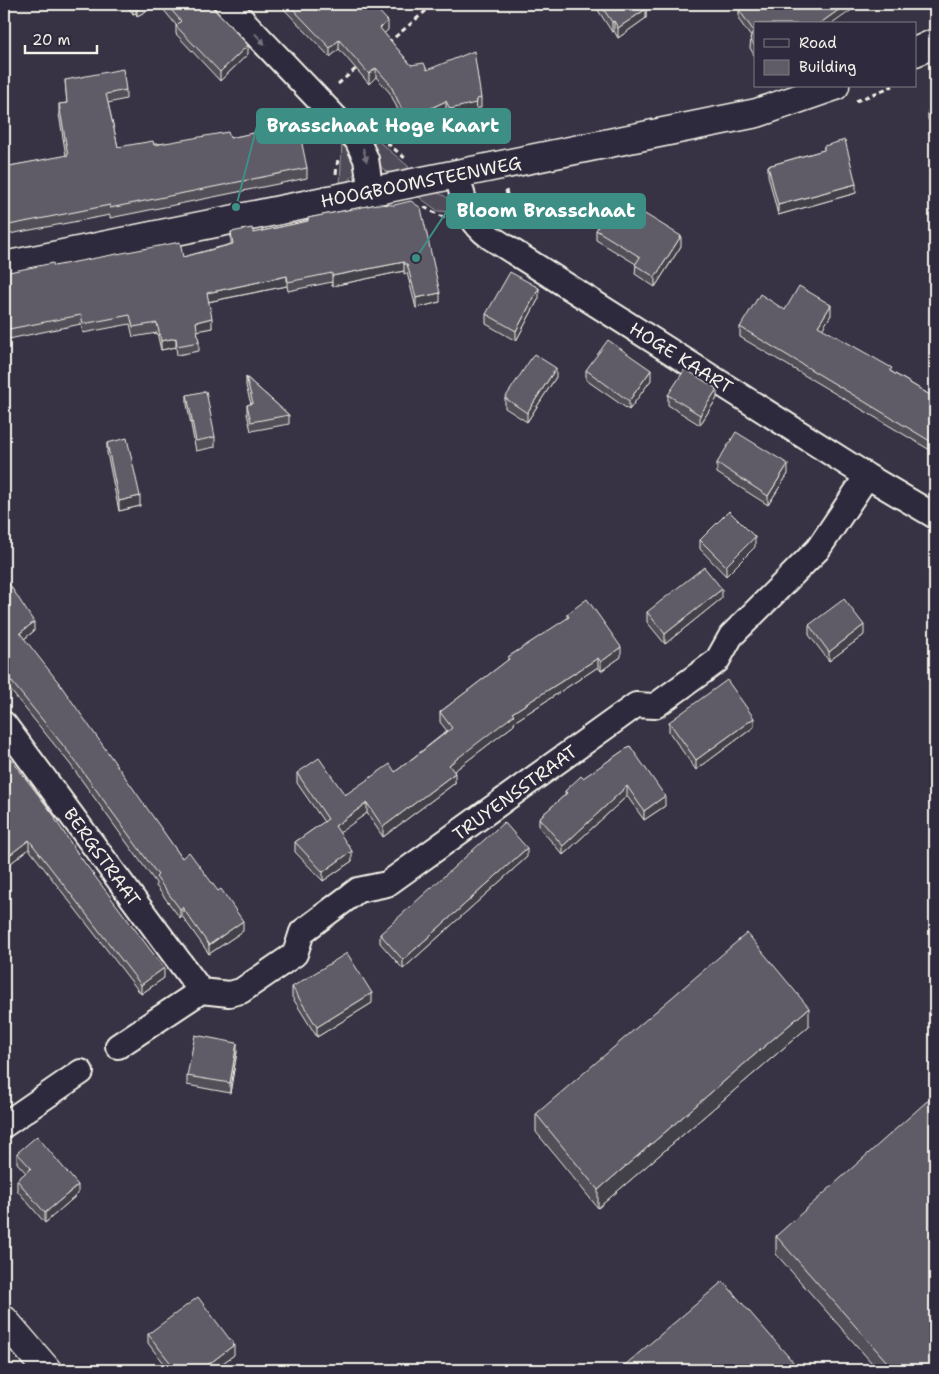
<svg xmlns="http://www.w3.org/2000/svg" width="939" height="1374" viewBox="0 0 939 1374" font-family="'Shantell Sans',sans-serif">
<rect width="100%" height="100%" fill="#373244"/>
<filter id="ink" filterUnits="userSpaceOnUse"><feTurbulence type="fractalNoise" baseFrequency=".02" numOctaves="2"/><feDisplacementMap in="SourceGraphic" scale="10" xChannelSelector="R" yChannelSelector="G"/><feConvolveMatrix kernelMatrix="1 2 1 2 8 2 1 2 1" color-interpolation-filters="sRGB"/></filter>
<g filter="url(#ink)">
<path fill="#504b59" stroke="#a29ea0" d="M377,140L408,166L409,172C381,176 380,169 373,145Z
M342,141C357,156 364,175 340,186Z
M434,192C447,195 452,200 455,212L438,211L416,195Z"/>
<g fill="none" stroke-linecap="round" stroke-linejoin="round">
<defs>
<path id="street" d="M227,4L357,140L366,159L371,193
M457,175C465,203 466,219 490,237L867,476L935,516
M4,724L201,991
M118,1046L201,991L229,994L241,991L295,954L302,932L358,890L387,884L636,705L655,706L717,661L731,636L818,549L867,476
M4,1125L81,1072"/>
<path id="secondary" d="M915,52L935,43
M4,266L757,113L835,86
M4,1320L47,1370"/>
</defs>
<use href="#street" stroke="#f4f1e8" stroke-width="28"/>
<use href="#secondary" stroke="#f4f1e8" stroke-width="31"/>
<path stroke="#f4f1e8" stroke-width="3" stroke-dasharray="5 4" stroke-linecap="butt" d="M388,43L434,4
M338,84L358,67
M856,101L893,86
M387,143L405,158
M336,174L338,158
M506,190L513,223
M424,207L445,218"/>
<use href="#street" stroke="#2f2a3d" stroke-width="24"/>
<use href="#secondary" stroke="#2f2a3d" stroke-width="28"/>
</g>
<path fill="#524f59" stroke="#f4f1e8" d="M126,4H209L248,54L220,81L176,34V25L159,4L137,16L136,13L133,14Z
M279,4H372L388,30L384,33L411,65L427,70L481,98V108H477L476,113L450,118L446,110L416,125L406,127L390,93L376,77L369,84L339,49L330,57Z
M594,4H653L646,9V18L618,38L614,31L612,32Z
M742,4H860L755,24V55H754L750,48L751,37L739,20V10L744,7Z
M65,80L126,90V99L108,103L118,147L230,138L275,129V119L307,168V178L110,218V215L4,235V167L66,156L59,114V104L67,103Z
M935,109V134L928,119V110Z
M824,146L856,193L778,215L768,175V166L824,150Z
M377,204L440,302L416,308L407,273L404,274V271L332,286V282L288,291L287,286L208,302L212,328L197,331L199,342V351L177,355L176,347L161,350L157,333L133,337L130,324L83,333L81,324L4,340V273L54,266L183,257L231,244V232L253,233L308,221V218Z
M596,230L681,246L655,287L635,274L636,264L596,240Z
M539,298L516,341L486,324V314Z
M785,310L831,315L822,329L892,372L935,398V453L740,337V327Z
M586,370L651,380L629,410L586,380Z
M246,377L289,415V424L251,431L247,414V405L251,404L246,386Z
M556,377L527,422L505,408V398Z
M187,395L215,437V447L196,451L187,404Z
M668,395L717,398L700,425L668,405Z
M107,443L140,506L119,511L107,453Z
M717,463L788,474L768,505L717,473Z
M700,540L755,547L726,576L700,549Z
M4,576L34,631L24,639L182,858L243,931L209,954L182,916L180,918L156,886V883L70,764L7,686V681L4,677Z
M722,598L665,644L647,622V612Z
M567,614L621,657L601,671L598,667L514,722V725L454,771L455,783L383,837L367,813L339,832L352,861L323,881L295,852V842L324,822L297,783V773L345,795L395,772L447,731L440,722V712L508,660V657L567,619Z
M809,625L864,635L829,661L809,635Z
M669,722L754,727L696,770L669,732Z
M630,746L665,806L644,820L627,796L563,855L539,827V818L565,795V791Z
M4,750L56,822L164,978L141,994L29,849L7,866L4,862Z
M527,857L403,969L380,943V934Z
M292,987L372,1003L317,1037L292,997Z
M809,1026L598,1208L536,1132V1114Z
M237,1052L230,1093L187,1085V1076Z
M17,1153L78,1194L45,1223L17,1190V1180L26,1173L17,1163Z
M776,1236L935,1370H878L776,1254Z
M148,1334L234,1355L213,1370H168L148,1343Z"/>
<path fill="#424048" stroke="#f4f1e8" d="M136,4V13L133,14V6Z
M143,4H159L137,16V7Z
M641,4H653L641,11Z
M847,4H860L832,24H819Z
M868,4H874L868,8Z
M646,9V18L618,38V28Z
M388,21V30L380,37V28Z
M614,21V31L612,32V22Z
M339,40V49L330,57V48Z
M248,45V54L220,81V72Z
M376,68V77L369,84V74Z
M477,99L476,113L450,118V109Z
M446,101V110L416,125V115Z
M856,184V193L778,215V205Z
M681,236V246L655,287V277Z
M404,262V271L332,286V276Z
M287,276V286L207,302V293Z
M539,288V298L516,341V331Z
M440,293V302L416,308V298Z
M831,305V315L818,336V326Z
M212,318V328L196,331V322Z
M176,338V347L161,350V341Z
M556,368V377L527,422V413Z
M651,370V380L629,410V401Z
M717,389V398L700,425V415Z
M788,464V474L768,505V496Z
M140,496V506L119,511V501Z
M755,537V547L726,576V566Z
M722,589V598L665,644V634Z
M34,622V631L20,642V633Z
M864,625V635L829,661V652Z
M621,647V657L601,671V662Z
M598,658V667L514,722V725L449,775V765L512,713Z
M754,718V727L696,770V760Z
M455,773V783L383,837V827Z
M627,786V796L563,855V846Z
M665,796V806L644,820V811Z
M367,803V813L335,836V826Z
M29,840V849L7,866V857Z
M527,848V857L403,969V960Z
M352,851V861L323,881V872Z
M182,907V916L180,918V909Z
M243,921V931L209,954V945Z
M164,968V978L141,994V985Z
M372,993V1003L317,1037V1027Z
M809,1008V1026L598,1208V1190Z
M237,1043V1052L230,1093V1083Z
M78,1185V1194L45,1223V1213Z
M234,1345V1355L213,1370H201Z"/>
<path fill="#5f5c67" stroke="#f4f1e8" d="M132,4H143L137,7L136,4L133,6Z
M166,4H209L248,45L220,72L176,26L181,21Z
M288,4H372L388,21L380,28L411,65L424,63L427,70L474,51L481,98L477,99L476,103L450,109L446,101L416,115L406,118L390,84L376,68L369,74L339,40L330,48Z
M600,4H643L646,9L618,28L614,21L612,22Z
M748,4H847L819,24H755V46L754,45L750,39L753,30L739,10Z
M123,69L126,90L106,94L118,147L153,141L154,145L228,132L230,138L276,128L275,119L296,115L307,168L110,208V205L4,226V167L68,155L59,104L67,103L65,80Z
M932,106L935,109V124L928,110Z
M845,140L856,184L778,205L768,166L824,150V146Z
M617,197L681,236L655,277L635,265L640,257L596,230Z
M411,201L421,208L440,293L416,298L407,264H404V262L332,276V273L288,282L287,276L207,293L212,318L196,322L199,342L177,346L176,338L161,341L157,323L133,327L130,315L83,324L81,315L4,330V273L53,263L54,266L180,242L183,257L233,244L231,232L252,228L253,233L308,221V218L377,204L394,205Z
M510,272L539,288L516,331L486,314Z
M799,286L831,305L818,326L892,368L890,371L935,398V444L740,327L760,294L785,310Z
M608,340L651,370L629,401L586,370Z
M534,354L556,368L527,413L505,398Z
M685,369L717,389L700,415L668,395Z
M246,377L289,415L251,422L247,405L253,403Z
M206,391L215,437L196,441L187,395Z
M736,432L788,464L768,496L717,463Z
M127,438L140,496L119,501L107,443Z
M729,511L755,537L726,566L700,540Z
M704,567L722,589L665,634L647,612Z
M4,576L34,622L20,633L59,683L182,858L189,852L218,891L221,889L243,921L209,945L182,907L180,909L156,877L158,875L70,754L7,676L9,675L4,667Z
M587,599L621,647L601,662L598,658L512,713L514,715L449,765L455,773L383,827L367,803L335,826L352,851L323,872L295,842L328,819L297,773L319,758L345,795L390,764L395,772L452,728L440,712L509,659L508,657L569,617L567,614Z
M844,599L864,625L829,652L809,625Z
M727,680L754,718L696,760L669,722Z
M630,746L665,796L644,811L627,786L563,846L539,818L567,793L565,791L581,776L583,778Z
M4,750L56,818L55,819L78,854L164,968L141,985L29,840L7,857L4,852Z
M504,822L527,848L403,960L380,934Z
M747,933L809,1008L598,1190L536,1114Z
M347,953L372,993L317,1027L292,987Z
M195,1035L237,1043L230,1083L187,1076Z
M935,1094V1370H894L776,1236Z
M37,1136L78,1185L45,1213L17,1180L31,1168L17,1153Z
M723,1281L800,1370H619Z
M198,1297L234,1345L201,1370H176L148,1334Z"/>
<defs><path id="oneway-solid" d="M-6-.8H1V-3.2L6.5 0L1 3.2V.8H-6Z" transform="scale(1.25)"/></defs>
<g fill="#747079">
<use href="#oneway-solid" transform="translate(260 39) rotate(47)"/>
<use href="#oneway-solid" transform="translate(365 155) rotate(74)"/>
</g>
</g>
<g text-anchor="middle" stroke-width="4" stroke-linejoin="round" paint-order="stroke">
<g font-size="18" fill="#f4f1e8" stroke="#2f2a3d">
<text transform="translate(421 182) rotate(-11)" y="6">HOOGBOOMSTEENWEG</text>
<text transform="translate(681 358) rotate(32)" y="6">HOGE KAART</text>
<text transform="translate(515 793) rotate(-36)" y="6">TRUYENSSTRAAT</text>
<text transform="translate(102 857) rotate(54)" y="6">BERGSTRAAT</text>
</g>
</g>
<path fill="none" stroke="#3d8f86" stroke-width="2" d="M236 207L257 126M416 258L447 211"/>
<g fill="#3d8f86" stroke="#2f2a3d" stroke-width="2">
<circle cx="236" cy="207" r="5"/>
<circle cx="416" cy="258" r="5"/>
</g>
<g fill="#3d8f86" stroke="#3d8f86" stroke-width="2">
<rect x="257" y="109" width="253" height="34" rx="5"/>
<rect x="447" y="194" width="198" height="34" rx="5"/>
</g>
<g font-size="19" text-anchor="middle" font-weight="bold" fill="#fff">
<text x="383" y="132">Brasschaat Hoge Kaart</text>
<text x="546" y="217">Bloom Brasschaat</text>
</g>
<rect width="939" height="1374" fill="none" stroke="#2f2a3d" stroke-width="20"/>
<rect x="10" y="10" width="919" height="1354" fill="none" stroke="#f4f1e8" stroke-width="2" filter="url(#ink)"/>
<rect x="754" y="22" width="162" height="65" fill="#2f2a3d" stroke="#7e7a81"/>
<rect x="764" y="39" width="25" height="8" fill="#2f2a3d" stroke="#7e7a81"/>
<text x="799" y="48" font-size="15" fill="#f4f1e8">Road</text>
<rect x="764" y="60" width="25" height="15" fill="#5f5c67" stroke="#7e7a81"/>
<text x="799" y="72" font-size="15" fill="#f4f1e8">Building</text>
<path d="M25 45v8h72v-8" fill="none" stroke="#f4f1e8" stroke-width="2.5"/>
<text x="32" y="45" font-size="15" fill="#f4f1e8" stroke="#2f2a3d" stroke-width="4" paint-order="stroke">20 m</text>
</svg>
